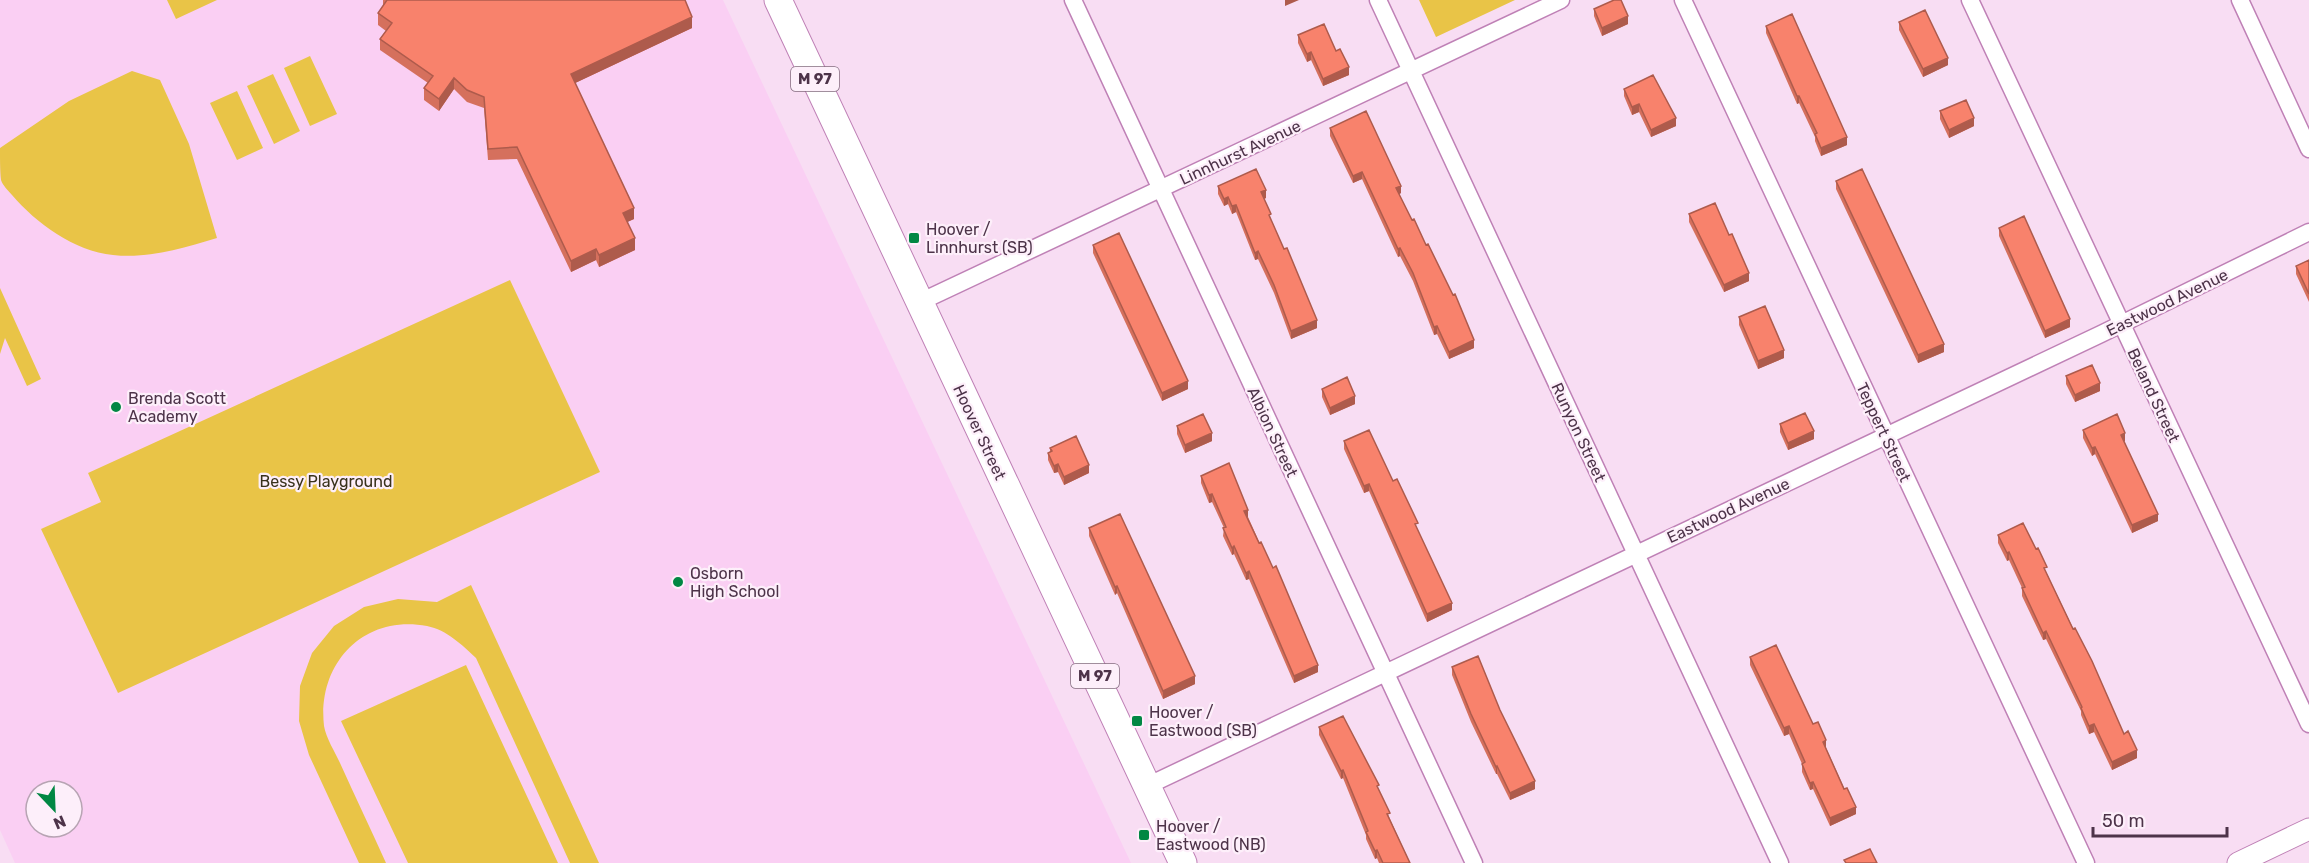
<svg xmlns="http://www.w3.org/2000/svg" width="2309" height="863" viewBox="0 0 2309 863" font-family="Rubik,sans-serif">
<rect width="100%" height="100%" fill="#f8ddf3"/>
<path fill="#facff3" fill-rule="evenodd" d="M0,0H723L1131,863H15L0,830ZM600,472L118,692L42,529L101,502L88,473ZM36,791H72V827H36Z"/>
<path fill="#e9c447" d="M167,0H217L176,19Z
M1419,0H1515L1436,37Z
M310,56L337,114L310,126L284,68Z
M132,71L160,80L189,144L217,238C183,248 148,259 113,255C74,251 36,223 12,195C8,190 3,186 1,180C0,171 0,158 0,148L69,101Z
M273,74L300,131L274,144L247,86Z
M237,91L263,148L237,160L210,103Z
M510,280L600,472L118,693L41,529L101,502L88,473Z
M0,288L41,379L27,386L5,338L0,354Z
M471,585L599,863H570L476,658C462,645 447,630 427,626C363,614 317,664 324,726C326,738 335,752 340,763C355,796 371,830 386,863H359L309,755L299,721L300,686L312,653L334,626L364,607L398,599L437,602Z
M466,665L558,863H408L341,721Z"/>
<g fill="none" stroke-linecap="round" stroke-linejoin="round">
<defs>
<path id="minor" d="M1073,0L1474,863
M1378,0L1780,863
M1683,0L2086,863
M1970,0L2309,724
M2240,0L2309,149
M920,302L1561,0
M1147,786L2101,334L2309,232"/>
<path id="tertiary" d="M2238,863L2309,829"/>
<path id="primary" d="M778,0L1183,863"/>
</defs>
<use href="#minor" stroke="#bf81b6" stroke-width="19"/>
<use href="#tertiary" stroke="#bf81b6" stroke-width="23"/>
<use href="#primary" stroke="#bf81b6" stroke-width="29"/>
<use href="#minor" stroke="#fff" stroke-width="16"/>
<use href="#tertiary" stroke="#fff" stroke-width="21"/>
<use href="#primary" stroke="#fff" stroke-width="27"/>
</g>
<path fill="#d5705d" d="M383,0H685L692,28L575,83L634,219L627,222L635,250L599,267L596,260L571,272L517,159L488,160L484,108L467,102L454,89L439,111L424,100V88L428,83L380,50V39L386,31L378,25V13L383,6Z
M1594,9L1628,24L1602,36L1594,16Z
M1899,22L1948,65L1923,77L1899,30Z
M1766,26L1847,145L1821,156L1815,141V137L1799,103L1797,104L1766,33Z
M1298,35L1336,51L1349,75L1323,86L1311,60L1307,62L1298,43Z
M1624,89L1676,126L1651,137L1639,112L1632,115L1624,96Z
M1940,111L1974,126L1949,138L1940,119Z
M1330,128L1401,193L1399,194L1474,348L1449,359L1437,334L1434,335L1413,281L1400,256L1398,257L1362,179L1353,183L1330,136Z
M1836,181L1944,352L1918,363L1836,189Z
M1218,186L1266,198L1264,199L1271,220L1317,328L1291,339L1274,293L1258,259L1255,260L1236,212L1232,214L1228,204L1224,206L1218,194Z
M1689,214L1729,235L1749,281L1724,292L1689,222Z
M1999,228L2070,327L2045,338L1999,236Z
M1093,245L1188,389L1162,401L1093,253Z
M2309,260V302L2296,274V266Z
M1739,317L1784,358L1758,369L1739,325Z
M2066,376L2100,391L2075,402L2066,384Z
M1322,389L1355,404L1330,415L1322,397Z
M1780,424L1814,439L1788,450L1780,432Z
M1177,426L1212,441L1185,453L1177,434Z
M2083,430L2125,441H2124L2158,521L2132,533L2095,454L2092,456L2083,438Z
M1344,441L1393,481L1452,610L1427,622L1369,491L1364,493L1344,449Z
M1050,448L1089,473L1064,485L1058,472L1054,473L1048,460V453L1050,452Z
M1201,476L1248,517L1318,672L1294,683L1249,579L1246,580L1234,554L1232,555L1223,536L1224,528L1212,502L1209,503L1201,483Z
M1089,528L1195,684L1163,699L1117,593L1115,595L1089,536Z
M1998,535L2047,574L2124,734L2137,758L2112,770L2094,732L2089,734L2081,715V711L2046,639L2043,640L2022,596V588L2009,560L2007,561L1998,543Z
M1750,657L1813,724L1826,748L1856,814L1830,826L1813,789L1810,790L1802,772V764L1789,734L1784,736L1750,665Z
M1452,667L1500,710L1535,789L1510,800L1497,774H1496L1471,722L1452,675Z
M1319,727L1379,791L1390,819L1410,863H1379L1377,858L1375,859L1366,839V835L1343,778L1341,779L1319,735Z"/>
<path fill="#ae5b4c" d="M1285,0H1299L1285,6Z
M1628,16V24L1602,36V28Z
M692,17V28L571,85V74Z
M1311,52V60L1307,62V54Z
M1948,58V65L1923,77V69Z
M1349,67V75L1323,86V79Z
M454,78V89L439,111V99Z
M1797,96H1799V103L1797,104Z
M1639,104V112L1632,115V107Z
M1676,118V126L1651,137V130Z
M1974,118V126L1949,138V130Z
M1847,137V145L1821,156V148Z
M1362,172V179L1353,183V176Z
M1401,186V193L1396,196V188Z
M1266,190V198L1261,200V192Z
M1228,197V204L1224,206V199Z
M1236,205V212L1232,214V206Z
M634,208V219L623,224V213Z
M635,238V250L599,267V255Z
M1400,248V256L1398,257V249Z
M596,249V260L571,272V261Z
M1258,251V259L1255,260V253Z
M1749,273V281L1724,292V285Z
M2070,319V327L2045,338V331Z
M1317,320V328L1291,339V331Z
M1437,326V334L1434,335V327Z
M1474,340V348L1449,359V352Z
M1944,344V352L1918,363V355Z
M1784,350V358L1758,369V361Z
M1188,381V389L1162,401V393Z
M2100,383V391L2075,402V395Z
M1355,396V404L1330,415V408Z
M1814,431V439L1788,450V443Z
M1212,433V441L1185,453V445Z
M2125,433V441L2121,443V435Z
M2095,447V454L2092,456V448Z
M1058,464V472L1054,473V466Z
M1089,465V473L1064,485V477Z
M1369,484V491L1364,493V486Z
M1212,494V502L1209,503V495Z
M1248,510V517L1244,519V511Z
M2158,514V521L2132,533V525Z
M1234,546V554L1232,555V548Z
M2009,552V560L2007,561V553Z
M1249,571V579L1246,580V573Z
M1117,586V593L1115,595V587Z
M1452,603V610L1427,622V614Z
M2046,631V639L2043,640V633Z
M1318,665V672L1294,683V676Z
M1195,676V684L1163,699V691Z
M2094,724V732L2089,734V726Z
M1789,726V734L1784,736V728Z
M1826,740V748L1823,750V742Z
M2137,750V758L2112,770V762Z
M1497,766V774H1496V767Z
M1343,770V778L1341,779V771Z
M1535,781V789L1510,800V793Z
M1813,782V789L1810,790V783Z
M1856,807V814L1830,826V818Z
M1377,850V858L1375,859V851Z"/>
<path fill="#f8826c" stroke="#ae5b4c" stroke-width="1.5" d="M387,0H685L692,17L571,74L634,208L623,213L635,238L599,255L596,249L571,261L517,147L488,149L484,97L467,90L454,78L439,99L424,88L433,76L380,39L392,23L378,13Z
M1614,0H1621L1628,16L1602,28L1594,9Z
M1925,10L1948,58L1923,69L1899,22Z
M1792,14L1847,137L1821,148L1815,134L1817,133L1799,96H1797L1766,26Z
M1324,24L1336,51L1340,49L1349,67L1323,79L1311,52L1307,54L1298,35Z
M1653,75L1676,118L1651,130L1639,104L1632,107L1624,89Z
M1966,100L1974,118L1949,130L1940,111Z
M1366,111L1401,186L1396,188L1412,220L1414,219L1426,245L1428,244L1453,295L1455,294L1474,340L1449,352L1437,326L1434,327L1413,273L1400,248L1398,249L1362,172L1353,176L1330,128Z
M1256,169L1266,190L1261,192L1271,214L1269,215L1284,249L1287,248L1317,320L1291,331L1274,285L1258,251L1255,253L1236,205L1232,206L1228,197L1224,199L1218,186Z
M1862,169L1944,344L1918,355L1836,181Z
M1715,203L1729,235L1732,234L1749,273L1724,285L1689,214Z
M2024,216L2070,319L2045,331L1999,228Z
M1119,233L1188,381L1162,393L1093,245Z
M2309,260V294L2296,266Z
M1765,306L1784,350L1758,361L1739,317Z
M2092,365L2100,383L2075,395L2066,376Z
M1347,377L1355,396L1330,408L1322,389Z
M1805,413L1814,431L1788,443L1780,424Z
M1203,414L1212,433L1185,445L1177,426Z
M2117,414L2125,433L2121,435L2158,514L2132,525L2095,447L2092,448L2083,430Z
M1369,430L1393,481L1397,479L1418,523L1415,524L1452,603L1427,614L1369,484L1364,486L1344,441Z
M1076,436L1089,465L1064,477L1058,464L1054,466L1048,453L1052,451L1050,448Z
M1229,463L1248,510L1244,511L1259,543L1261,542L1273,568L1276,566L1318,665L1294,676L1249,571L1246,573L1234,546L1232,548L1223,528L1226,527L1212,494L1209,495L1201,476Z
M1120,514L1195,676L1163,691L1117,586L1115,587L1089,528Z
M2023,523L2036,549L2038,548L2047,567L2044,568L2073,629L2075,628L2092,661L2124,734L2128,731L2137,750L2112,762L2094,724L2089,726L2081,708L2082,707L2046,631L2043,633L2022,588L2025,587L2009,552L2007,553L1998,535Z
M1776,645L1813,724L1818,722L1826,740L1823,742L1844,789L1847,788L1856,807L1830,818L1813,782L1810,783L1802,764L1805,762L1789,726L1784,728L1750,657Z
M1478,656L1500,710L1535,781L1510,793L1497,766L1496,767L1471,714L1452,667Z
M1343,716L1379,785L1377,786L1390,813L1387,814L1410,863H1383L1377,850L1375,851L1366,832L1368,831L1343,770L1341,771L1319,727Z
M1870,849L1877,863H1846L1844,860Z"/>
<g fill="#018743" stroke="#fdeffa" stroke-width="2">
<rect x="908" y="232" width="12" height="12" rx="3"/>
<circle cx="116" cy="407" r="6"/>
<circle cx="678" cy="582" r="6"/>
<rect x="1131" y="715" width="12" height="12" rx="3"/>
<rect x="1138" y="829" width="12" height="12" rx="3"/>
</g>
<g text-anchor="middle" stroke-width="4.5" stroke-linejoin="round" paint-order="stroke">
<g fill="#fdeffa" stroke="#826b7e" stroke-width="1.5">
<rect x="791" y="67" width="48" height="24" rx="4.5"/>
<rect x="1071" y="664" width="48" height="24" rx="4.5"/>
</g>
<g font-size="15" font-weight="bold" fill="#4d3349">
<text x="815" y="84">M 97</text>
<text x="1095" y="681">M 97</text>
</g>
<g font-size="16" fill="#4d3349" stroke="#fdeffa">
<text transform="translate(1240 152) rotate(-25)" y="6">Linnhurst Avenue</text>
<text transform="translate(2167 302) rotate(-26)" y="6">Eastwood Avenue</text>
<text transform="translate(2154 395) rotate(65)" y="6">Beland Street</text>
<text transform="translate(980 432) rotate(65)" y="6">Hoover Street</text>
<text transform="translate(1273 432) rotate(65)" y="6">Albion Street</text>
<text transform="translate(1579 432) rotate(65)" y="6">Runyon Street</text>
<text transform="translate(1884 432) rotate(65)" y="6">Teppert Street</text>
<text transform="translate(1728 510) rotate(-25)" y="6">Eastwood Avenue</text>
</g>
<g font-size="16" fill="#4d3349" stroke="#fdeffa" text-anchor="start">
<text x="926" y="235">Hoover /<tspan x="926" dy="18">Linnhurst (SB)</tspan></text>
<text x="128" y="404">Brenda Scott<tspan x="128" dy="18">Academy</tspan></text>
<text x="690" y="579">Osborn<tspan x="690" dy="18">High School</tspan></text>
<text x="1149" y="718">Hoover /<tspan x="1149" dy="18">Eastwood (SB)</tspan></text>
<text x="1156" y="832">Hoover /<tspan x="1156" dy="18">Eastwood (NB)</tspan></text>
</g>
<g font-size="16" fill="#39321c" stroke="#fdeffa">
<text x="326" y="487">Bessy Playground</text>
</g>
</g>
<g transform="translate(54 809) rotate(157)"><circle r="28" fill="#fdeffa" stroke="#b7a4b3" stroke-width="1.5"/>
<path d="M0-4.5L10 22L0 15L-10 22Z" fill="#018743"/>
<text y="-9" font-size="16" font-weight="bold" text-anchor="middle" fill="#4d3349">N</text>
</g>
<path d="M2093 827v9h134v-9" fill="none" stroke="#4d3349" stroke-width="3"/>
<text x="2102" y="827" font-size="18" fill="#4d3349" stroke="#fdeffa" stroke-width="4.5" paint-order="stroke">50 m</text>
</svg>
